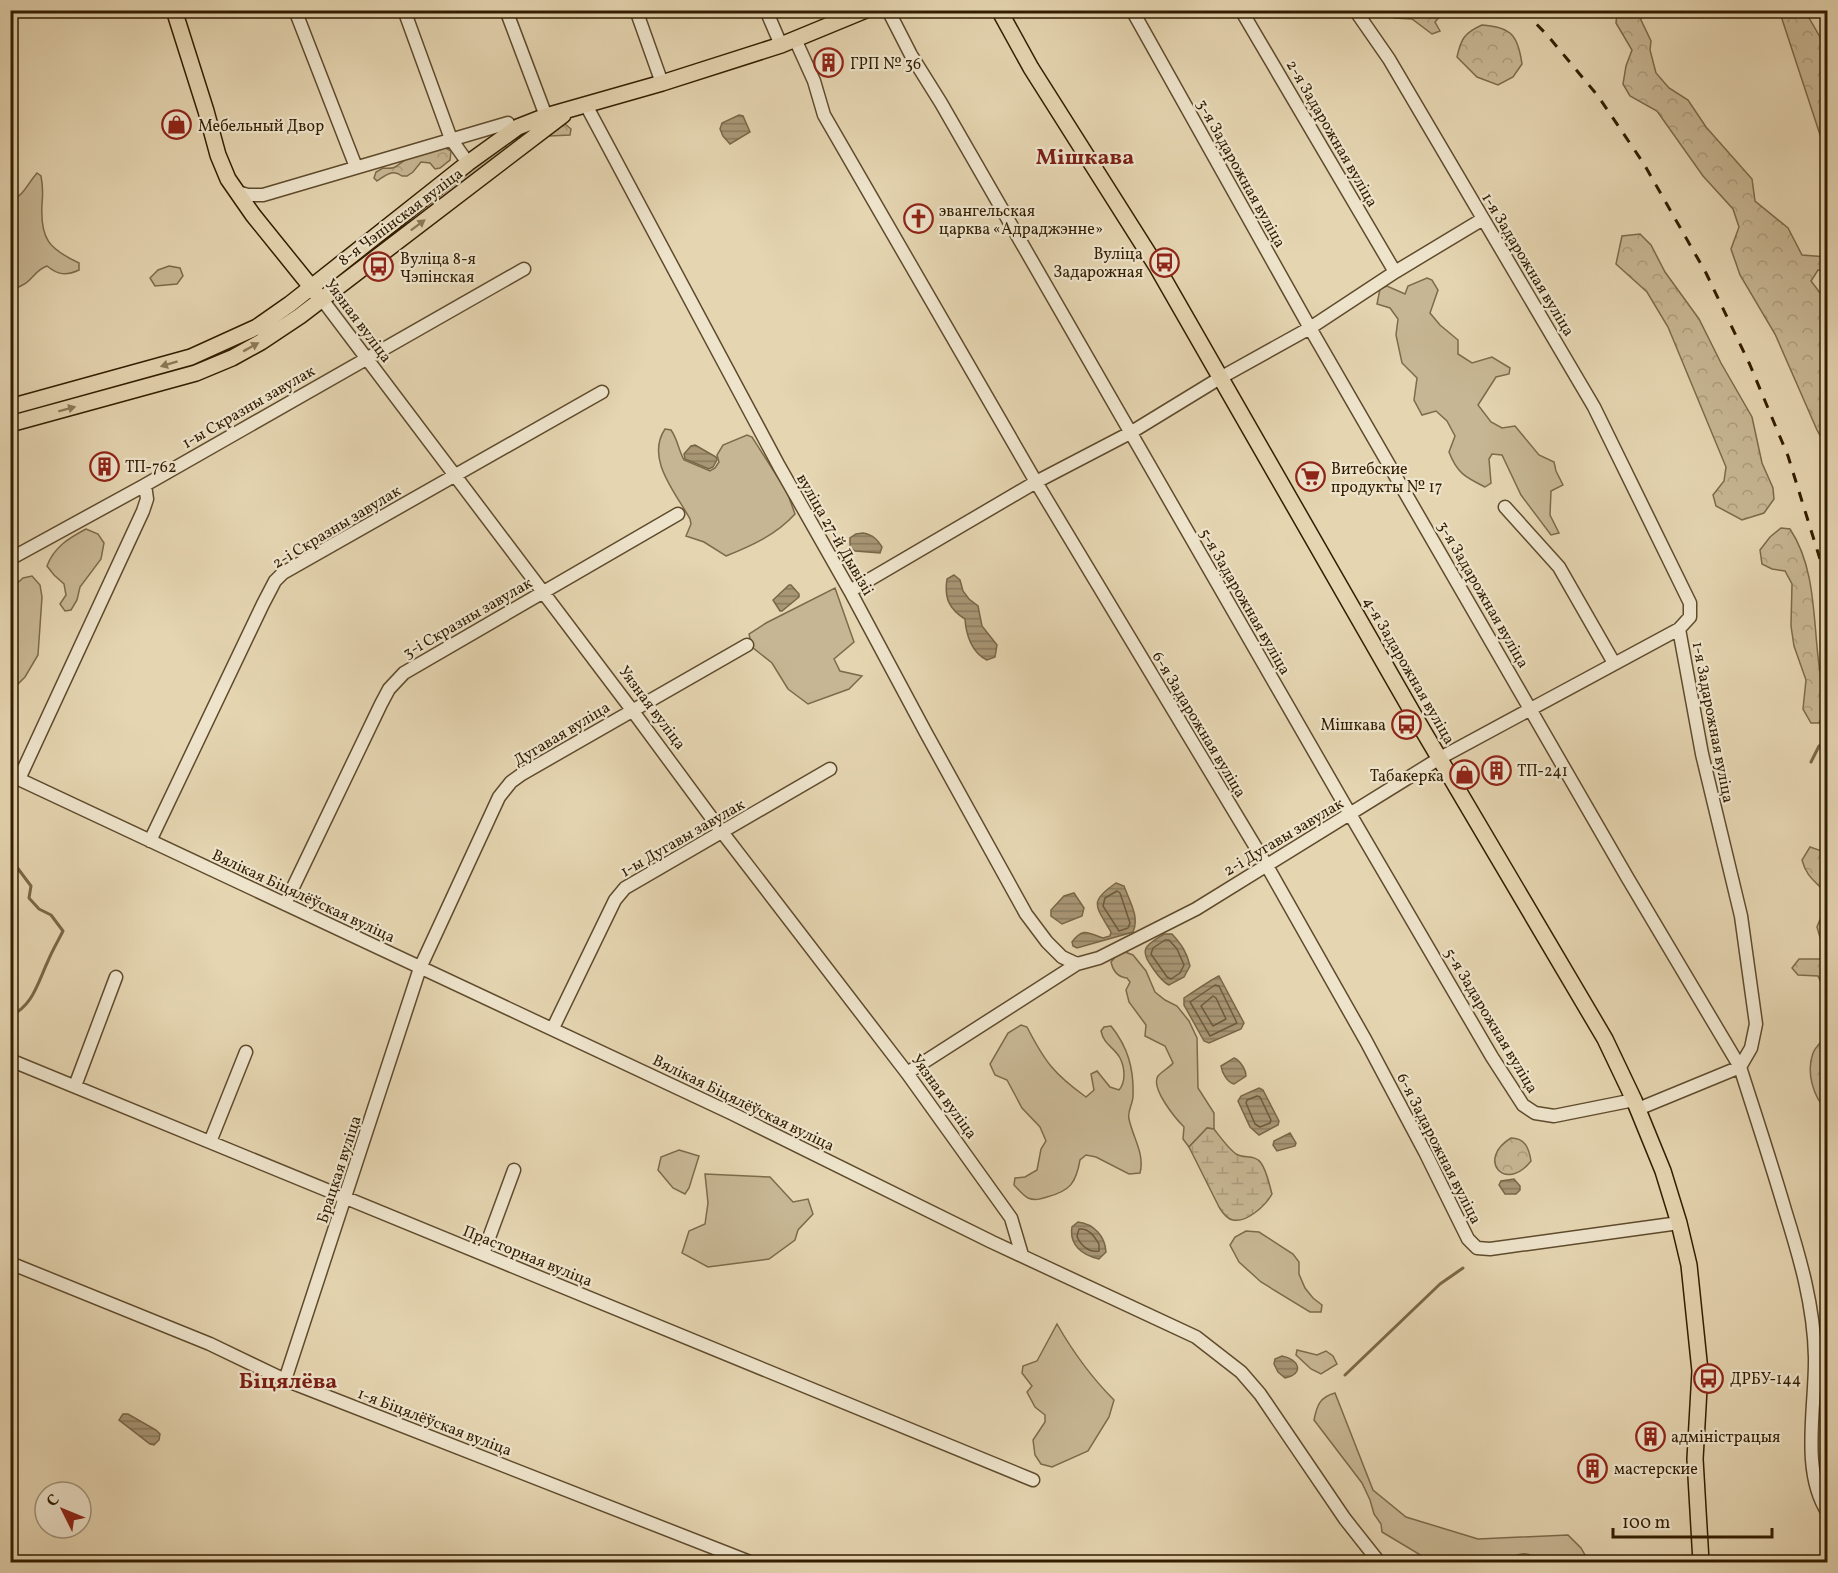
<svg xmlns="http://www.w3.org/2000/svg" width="1838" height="1573" viewBox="0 0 1838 1573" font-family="Vollkorn,serif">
<defs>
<pattern id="forest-crowns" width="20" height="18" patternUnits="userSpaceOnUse" patternTransform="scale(1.5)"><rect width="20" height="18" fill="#c7b693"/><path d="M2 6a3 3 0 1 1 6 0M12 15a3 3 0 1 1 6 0" fill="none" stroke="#ab9c7d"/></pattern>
<pattern id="wetland-marsh" width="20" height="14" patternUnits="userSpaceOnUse" patternTransform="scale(1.5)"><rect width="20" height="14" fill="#c7b693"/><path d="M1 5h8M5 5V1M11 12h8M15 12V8" fill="none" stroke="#ab9c7d"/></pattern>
<pattern id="water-rules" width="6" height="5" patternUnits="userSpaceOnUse" patternTransform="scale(1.5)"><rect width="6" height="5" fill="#a89675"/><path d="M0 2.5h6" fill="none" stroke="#897a5e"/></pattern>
</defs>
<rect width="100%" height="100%" fill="#e5d5b1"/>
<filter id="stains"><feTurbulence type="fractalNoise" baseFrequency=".00333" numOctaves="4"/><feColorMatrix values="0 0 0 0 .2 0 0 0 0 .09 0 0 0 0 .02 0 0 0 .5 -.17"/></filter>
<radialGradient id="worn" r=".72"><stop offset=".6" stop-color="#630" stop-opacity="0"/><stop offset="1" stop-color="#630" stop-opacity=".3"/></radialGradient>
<path fill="#c7b693" stroke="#7c6a4a" stroke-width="1.5" d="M504,144L507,148L346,271L343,267Z
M37,173L41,176C43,186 43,194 42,204C40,239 49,249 79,263V270C66,276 58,275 47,266C32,271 33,285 11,289V202C27,191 25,187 37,173Z
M169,266L180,268L183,276L177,284L155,286L150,278L158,270Z
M1427,278L1432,280L1438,290L1430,313L1440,325L1458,340V354L1472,363L1492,357L1510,368L1509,374L1496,377L1478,405L1491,422L1502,428L1515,426L1539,455L1554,462L1556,471L1563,485L1551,491L1550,515L1559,533L1551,535L1521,495L1502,455L1492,454L1489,459L1491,483L1485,487C1465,477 1457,473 1449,452L1455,436L1447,421L1436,411L1422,415L1414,400L1417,378L1402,363L1396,335L1398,319L1390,308L1377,304L1380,289L1387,286L1405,294L1408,286Z
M291,313L293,316L259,339L194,368L11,417V414C80,396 163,380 228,351C250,341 270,327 291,313Z
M665,429L671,430C678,440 678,449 684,460L710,471L715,468L719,462L717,455L723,445L747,435L752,437L787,492L795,514C776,535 751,546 726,556L704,542L686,536L691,524L690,519C676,493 645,459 665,429Z
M86,529L98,534L104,543L101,559L80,587L77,600L71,610L65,611L60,604L66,595L64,584L54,575L47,566C54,547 69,538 86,529Z
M32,576L40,585L42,597L38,655L25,677L11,691V589L23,578Z
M835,588L854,642L834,659L840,671L862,676L849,689L808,704L788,689L772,663L752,647L749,634L766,623Z
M1125,952L1133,955L1146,971L1155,992L1165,1000L1177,1006L1189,1021L1197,1038L1198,1088L1214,1113V1129L1207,1128L1189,1147L1183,1139L1184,1127C1176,1119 1150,1088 1158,1076C1162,1071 1169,1068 1173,1063L1165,1046L1145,1036L1146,1025L1129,1002L1126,990L1130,982L1127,978C1117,977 1113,971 1111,962L1116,956Z
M1021,1025L1027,1027C1045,1062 1054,1074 1086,1097L1094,1090L1091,1074L1097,1071L1110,1087L1119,1090C1126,1082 1125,1068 1120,1058C1114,1047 1104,1045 1101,1031L1104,1027L1111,1026C1128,1047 1134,1069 1133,1096C1133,1104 1127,1111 1129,1119C1133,1138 1145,1154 1140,1173L1129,1174L1096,1157L1086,1155L1080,1160C1076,1183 1070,1191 1047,1197C1041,1199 1035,1201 1028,1198C1023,1195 1018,1189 1014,1185L1015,1178L1025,1177L1037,1170L1041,1149L1046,1141L1040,1127L1022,1108L1007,1080L995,1075L990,1064L1008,1033Z
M679,1150L699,1156L689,1188L685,1194L673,1188L658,1170L661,1157Z
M705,1174L770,1177L793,1202L808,1199L813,1214L798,1230L795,1240L769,1259L708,1267L682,1253L689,1231L705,1224L708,1203Z
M1246,1231L1259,1232L1293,1254L1299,1262V1274L1305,1288L1313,1298L1322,1305L1321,1312H1310L1261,1282L1239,1262L1230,1245L1235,1237Z
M1057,1324C1073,1352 1091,1377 1114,1400L1109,1417L1088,1451L1052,1467L1041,1464L1035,1455L1033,1440L1045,1422V1415L1035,1407L1027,1392L1032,1386L1022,1373L1023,1366L1037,1361Z
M1297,1350L1317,1355L1326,1351L1333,1356L1337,1364L1321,1374L1311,1369L1296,1355Z
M1335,1393L1373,1490L1406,1517L1478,1539L1568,1535L1581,1548L1589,1562C1579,1563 1558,1565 1549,1562C1531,1557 1525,1546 1506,1562H1432L1382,1532L1381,1524L1374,1514L1370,1500L1362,1483L1314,1420C1317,1405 1320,1397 1335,1393Z"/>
<path fill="url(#forest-crowns)" stroke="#7c6a4a" stroke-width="1.5" d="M1387,11H1459L1458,15L1442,14L1435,22L1440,31L1432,34L1412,19L1394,18Z
M1617,11H1641V20L1651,41L1650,50L1656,73L1669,88L1688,100L1706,127L1752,179L1755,201L1788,228L1802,255L1827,257V271L1818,270L1811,281L1827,302V448L1817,430L1775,334L1740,275L1731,249L1739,227L1733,209L1703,176L1657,111L1630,96L1623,84L1626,66L1632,50L1616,23Z
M1781,11H1805L1820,37L1827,66V156L1782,19Z
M1482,25C1512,27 1518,36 1522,64L1513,77L1498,85L1477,77L1457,57C1461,39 1464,33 1482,25Z
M565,124L571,129L570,135L550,136V132Z
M444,147L451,151L450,160L440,168L435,169L430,163L421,162L413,172L407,176H402C392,169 386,175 377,181L374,178L376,172L383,168C399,170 397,163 409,158C420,153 432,151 444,147Z
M1640,234L1651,245L1665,272L1699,319L1721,363L1752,417L1762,463L1773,488L1774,499L1764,513L1742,520L1716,506L1713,495L1724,481L1726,467L1668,327L1647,292L1616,264L1622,236Z
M1781,528L1790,529C1816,568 1813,620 1819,665C1821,676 1827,701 1825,711C1825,715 1821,720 1819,723H1811L1803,709L1806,680L1794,646L1791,626L1792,584L1785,571L1772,569L1762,564L1760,550L1770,537Z
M1810,847L1822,851L1827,864V996L1818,976L1798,975L1792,968L1799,959H1821L1824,951L1817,927C1838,878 1811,894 1802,860Z
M1827,1035V1111C1813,1097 1806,1072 1813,1053C1815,1047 1823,1040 1827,1035Z
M1511,1138C1525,1138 1529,1148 1531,1161C1505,1194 1476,1159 1511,1138Z"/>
<path fill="url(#wetland-marsh)" stroke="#7c6a4a" stroke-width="1.5" d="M1207,1128L1214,1129C1221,1138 1227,1147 1236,1154C1244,1159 1255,1154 1261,1163C1267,1171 1269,1184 1272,1194C1266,1205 1247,1223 1233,1220C1227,1219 1222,1212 1219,1207L1189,1147Z"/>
<path fill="url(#water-rules)" stroke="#796646" stroke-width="1.5" d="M739,115L743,116L750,132L730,144L723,136L720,129L722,123Z
M695,445L716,457L717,460L713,467L709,469L685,459L684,454L691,446Z
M863,533C873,535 877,539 882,547L880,553L855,551L850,547V538L856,534Z
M954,575L960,580L963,591L969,599L978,606L982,626L997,645L995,657L987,660C972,653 966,635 965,619C949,609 944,598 947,579Z
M789,585H791L799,594V597L782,611H780L773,600Z
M1116,883L1124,886C1129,900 1140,917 1133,932L1077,948L1073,946L1072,942C1084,926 1089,934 1103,938L1110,936L1111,932C1096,906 1088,902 1116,883Z
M1074,893L1084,908L1082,916L1062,924L1051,916V910L1064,896Z
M1164,934H1172C1181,944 1187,952 1190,966L1184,977L1169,985C1161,981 1157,974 1152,967C1138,948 1147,945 1164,934Z
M1219,976L1244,1023L1241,1029L1209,1043L1204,1041L1184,1005V998C1190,994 1214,978 1219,976Z
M1234,1058C1240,1060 1246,1070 1246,1076L1234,1084C1227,1082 1222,1073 1221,1066Z
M1259,1088L1263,1090L1279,1121L1278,1125L1259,1135L1250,1127L1238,1101L1241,1096Z
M1290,1133L1296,1143L1295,1146L1277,1151L1273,1145L1274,1141Z
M1514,1179L1520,1186V1190L1516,1194H1505L1499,1185L1501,1181Z
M1078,1222C1094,1224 1105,1236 1106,1252L1099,1259C1082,1255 1069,1245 1072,1227Z
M1282,1356C1299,1359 1305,1374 1285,1378L1278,1372L1274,1364L1275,1359Z
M123,1414H128L156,1430L160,1434L159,1440L154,1445L150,1444L119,1420Z"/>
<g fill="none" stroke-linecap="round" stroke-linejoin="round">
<path stroke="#6d5a3a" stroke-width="1.5" d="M1117,891L1120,893L1130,923L1128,928L1119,931L1103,906L1105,898Z
M1165,940H1169L1177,949L1184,965L1180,973L1171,979L1167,977L1151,954L1153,948Z
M1215,985L1219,986L1237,1023L1210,1036L1190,1002Z
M1213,996L1216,998L1226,1019L1213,1026L1201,1006Z
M1257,1096L1260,1097L1271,1120L1270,1123L1260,1127L1255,1124L1246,1103L1247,1100Z
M1079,1229C1089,1228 1094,1236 1099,1244V1251C1089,1253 1080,1245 1077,1236Z"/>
<path stroke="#796646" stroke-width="3" d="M1811,762L1819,746L1828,744
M10,858L31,886L29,898L39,909L51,915L63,931C58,941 52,951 48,961C38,982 33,1006 10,1016
M1345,1375L1440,1284L1463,1268"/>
<defs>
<path id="minor" d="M295,10L356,167
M404,10L451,139L468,163
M506,10L546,116
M636,10L662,83
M766,10L781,45
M888,10L911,55L941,103L1350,814L1492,1057L1523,1105L1535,1113L1554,1116L1634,1100
M1132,10L1310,328L1627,877L1740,1067L1638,1109
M1241,10L1395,272
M1355,10L1389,59L1594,407L1690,603V617L1679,629L1702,754L1741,916L1756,1024L1751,1048L1740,1067C1755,1114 1771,1162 1785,1210C1800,1258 1814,1306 1815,1357C1816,1405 1800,1471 1828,1513
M795,39L814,81L824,115L1036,482L1267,866L1366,1041L1426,1154L1468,1239L1477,1248L1490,1249L1679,1223
M586,105L779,466L850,591L926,733L1026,914L1047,942L1062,957L1077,964
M237,192L248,195H263L508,123
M321,298L632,710L722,832L907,1073L1011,1218L1022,1255
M1505,507L1559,567L1614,663
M10,559L145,485
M850,591L1036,482L1130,433L1220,378L1310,328L1395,272L1483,219
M10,775L731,1113L992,1242L1196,1337L1241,1372L1260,1394L1345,1519L1379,1562
M19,779L143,511L147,499L145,485L524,269
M150,841L263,604L275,581L283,573L602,392
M285,904L381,704L389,689L404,673L678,514
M553,1028L615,900L625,888L830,769
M10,1060L1033,1480
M907,1073L1077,964L1099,958L1196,909L1440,758L1679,629
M75,1086L116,977
M210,1142L246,1052
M483,1254L514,1170
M10,1263L210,1344L285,1380L750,1562
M285,1380L420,968L499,797L511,782L522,774L747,645"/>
<path id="major" d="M174,10L206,111L218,155L228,179L253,215L316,293
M999,10L1031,68L1157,267L1415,717L1605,1039L1634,1100L1663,1171L1679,1223L1689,1265L1700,1371L1695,1459L1701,1562
M10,407L191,357L257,327L290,304L468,163L518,127L546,116L662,83L781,45L866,10
M10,424L196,373L232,358L261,342L300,316L563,115"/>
</defs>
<use href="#minor" stroke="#5f4b2c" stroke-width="15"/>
<use href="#major" stroke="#321d00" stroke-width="18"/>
<use href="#minor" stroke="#eee4cc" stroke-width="12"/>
<use href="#major" stroke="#e5d5b1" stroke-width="15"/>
<path stroke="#321d00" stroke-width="3" stroke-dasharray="10 10" stroke-linecap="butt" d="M1523,10L1548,36L1598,96L1644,164L1706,273L1750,365L1788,456L1828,585"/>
</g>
<defs><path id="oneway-solid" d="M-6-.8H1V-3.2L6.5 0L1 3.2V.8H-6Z" transform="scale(1.5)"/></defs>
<g fill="#8c7958">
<use href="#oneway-solid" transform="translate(418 225) rotate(-37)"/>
<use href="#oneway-solid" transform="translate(251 347) rotate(-29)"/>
<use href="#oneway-solid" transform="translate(169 364) rotate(163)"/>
<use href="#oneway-solid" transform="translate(67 409) rotate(-15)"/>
</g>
<defs>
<symbol id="building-ring" viewBox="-11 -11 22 22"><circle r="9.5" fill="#eee4cc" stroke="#8f2418" stroke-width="1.5"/><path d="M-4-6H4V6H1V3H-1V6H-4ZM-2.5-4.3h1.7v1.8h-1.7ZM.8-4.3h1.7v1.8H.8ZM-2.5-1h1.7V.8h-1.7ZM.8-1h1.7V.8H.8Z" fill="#8f2418"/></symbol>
<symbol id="shop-ring" viewBox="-11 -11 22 22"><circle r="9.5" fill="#eee4cc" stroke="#8f2418" stroke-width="1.5"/><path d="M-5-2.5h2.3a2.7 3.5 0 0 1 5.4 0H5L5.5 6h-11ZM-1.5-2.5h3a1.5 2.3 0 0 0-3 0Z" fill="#8f2418"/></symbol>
<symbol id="church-ring" viewBox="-11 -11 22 22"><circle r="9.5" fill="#eee4cc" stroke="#8f2418" stroke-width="1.5"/><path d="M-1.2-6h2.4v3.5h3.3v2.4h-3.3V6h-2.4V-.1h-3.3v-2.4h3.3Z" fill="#8f2418"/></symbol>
<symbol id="bus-ring" viewBox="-11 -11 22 22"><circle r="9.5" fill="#eee4cc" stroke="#8f2418" stroke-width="1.5"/><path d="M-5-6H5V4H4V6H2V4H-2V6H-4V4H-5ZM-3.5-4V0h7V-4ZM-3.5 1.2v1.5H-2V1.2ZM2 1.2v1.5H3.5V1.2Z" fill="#8f2418"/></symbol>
<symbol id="supermarket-ring" viewBox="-11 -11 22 22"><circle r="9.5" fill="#eee4cc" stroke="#8f2418" stroke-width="1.5"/><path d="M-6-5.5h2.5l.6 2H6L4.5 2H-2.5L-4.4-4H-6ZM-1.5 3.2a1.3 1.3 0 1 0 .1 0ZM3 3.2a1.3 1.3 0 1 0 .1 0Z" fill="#8f2418"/></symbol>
</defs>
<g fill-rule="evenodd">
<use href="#building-ring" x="812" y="46" width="33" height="33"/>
<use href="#shop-ring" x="160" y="108" width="33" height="33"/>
<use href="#church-ring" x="902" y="202" width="33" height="33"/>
<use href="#bus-ring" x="1148" y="246" width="33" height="33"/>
<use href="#bus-ring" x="362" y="250" width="33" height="33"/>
<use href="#building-ring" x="88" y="450" width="33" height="33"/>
<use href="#supermarket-ring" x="1294" y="460" width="33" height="33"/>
<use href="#bus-ring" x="1390" y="708" width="33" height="33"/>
<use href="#building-ring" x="1480" y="754" width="33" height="33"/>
<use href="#shop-ring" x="1448" y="758" width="33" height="33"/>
<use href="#bus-ring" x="1692" y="1362" width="33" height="33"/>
<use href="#building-ring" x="1634" y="1420" width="33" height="33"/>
<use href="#building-ring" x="1576" y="1452" width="33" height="33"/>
</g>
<g text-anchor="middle" stroke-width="4.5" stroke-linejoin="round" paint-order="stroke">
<g font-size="16" fill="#321d00" stroke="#eee4cc" text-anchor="start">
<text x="850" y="69">ГРП № 36</text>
<text x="198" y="131">Мебельный Двор</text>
<text x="939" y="216">эвангельская<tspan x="939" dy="18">царква «Адраджэнне»</tspan></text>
<text x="1143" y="259" text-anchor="end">Вуліца<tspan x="1143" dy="18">Задарожная</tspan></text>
<text x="400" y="264">Вуліца 8-я<tspan x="400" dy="18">Чэпінская</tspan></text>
<text x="125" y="472">ТП-762</text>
<text x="1331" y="474">Витебские<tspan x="1331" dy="18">продукты № 17</tspan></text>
<text x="1386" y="730" text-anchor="end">Мішкава</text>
<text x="1517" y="776">ТП-241</text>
<text x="1444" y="781" text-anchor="end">Табакерка</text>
<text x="1730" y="1384">ДРБУ-144</text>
<text x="1671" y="1442">адміністрацыя</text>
<text x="1614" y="1474">мастерские</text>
</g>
<g font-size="16" fill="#321d00" stroke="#eee4cc">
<text transform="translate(1333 133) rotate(60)" y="6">2-я Задарожная вуліца</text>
<text transform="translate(1242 173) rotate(61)" y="6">3-я Задарожная вуліца</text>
<text transform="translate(400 216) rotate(-37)" y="6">8-я Чэпінская вуліца</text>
<text transform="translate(1529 264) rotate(59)" y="6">1-я Задарожная вуліца</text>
<text transform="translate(359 320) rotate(53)" y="6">Уязная вуліца</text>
<text transform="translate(248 406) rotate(-30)" y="6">1-ы Скразны завулак</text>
<text transform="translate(336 526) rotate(-31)" y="6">2-і Скразны завулак</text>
<text transform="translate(836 534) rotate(60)" y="6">вуліца 27-й Дывізіі</text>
<text transform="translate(1484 594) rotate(60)" y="6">3-я Задарожная вуліца</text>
<text transform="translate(1246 601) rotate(60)" y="6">5-я Задарожная вуліца</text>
<text transform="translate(467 617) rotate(-30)" y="6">3-і Скразны завулак</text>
<text transform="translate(1410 670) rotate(60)" y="6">4-я Задарожная вуліца</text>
<text transform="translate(653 707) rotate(53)" y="6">Уязная вуліца</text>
<text transform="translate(1714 722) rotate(79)" y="6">1-я Задарожная вуліца</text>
<text transform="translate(1200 724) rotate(59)" y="6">6-я Задарожная вуліца</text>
<text transform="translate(561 733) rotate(-31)" y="6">Дугавая вуліца</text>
<text transform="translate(1283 836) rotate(-31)" y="6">2-і Дугавы завулак</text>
<text transform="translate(682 837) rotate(-30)" y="6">1-ы Дугавы завулак</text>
<text transform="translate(304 895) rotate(25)" y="6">Вялікая Біцялёўская вуліца</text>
<text transform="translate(1492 1020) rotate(59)" y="6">5-я Задарожная вуліца</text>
<text transform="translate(945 1096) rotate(54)" y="6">Уязная вуліца</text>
<text transform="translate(744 1102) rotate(26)" y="6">Вялікая Біцялёўская вуліца</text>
<text transform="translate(1440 1148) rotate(63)" y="6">6-я Задарожная вуліца</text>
<text transform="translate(338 1169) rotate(-72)" y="6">Брацкая вуліца</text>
<text transform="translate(528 1255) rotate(22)" y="6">Прасторная вуліца</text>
<text transform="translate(435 1421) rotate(21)" y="6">1-я Біцялёўская вуліца</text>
</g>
<g font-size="22" font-weight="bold" fill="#7a1f14" stroke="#eee4cc">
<text x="1085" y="164">Мішкава</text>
<text x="288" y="1388">Біцялёва</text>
</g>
</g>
<rect width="1838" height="1573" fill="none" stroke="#e5d5b1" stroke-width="36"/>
<rect x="12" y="12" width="1814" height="1549" fill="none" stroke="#321d00" stroke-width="3"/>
<rect x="18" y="18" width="1802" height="1537" fill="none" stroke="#321d00" stroke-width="1.5"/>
<g transform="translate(63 1510) rotate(313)"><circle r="28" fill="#eee4cc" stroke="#a3947a" stroke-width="1.5"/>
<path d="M0-4.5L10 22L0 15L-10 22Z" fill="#8f2418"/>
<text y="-9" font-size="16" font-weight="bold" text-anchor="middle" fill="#321d00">С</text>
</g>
<path d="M1613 1528v9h159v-9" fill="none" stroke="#321d00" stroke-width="3"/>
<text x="1622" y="1528" font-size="18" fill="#321d00" stroke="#eee4cc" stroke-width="4.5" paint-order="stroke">100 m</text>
<rect width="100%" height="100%" filter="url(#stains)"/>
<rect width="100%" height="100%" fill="url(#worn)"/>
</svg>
